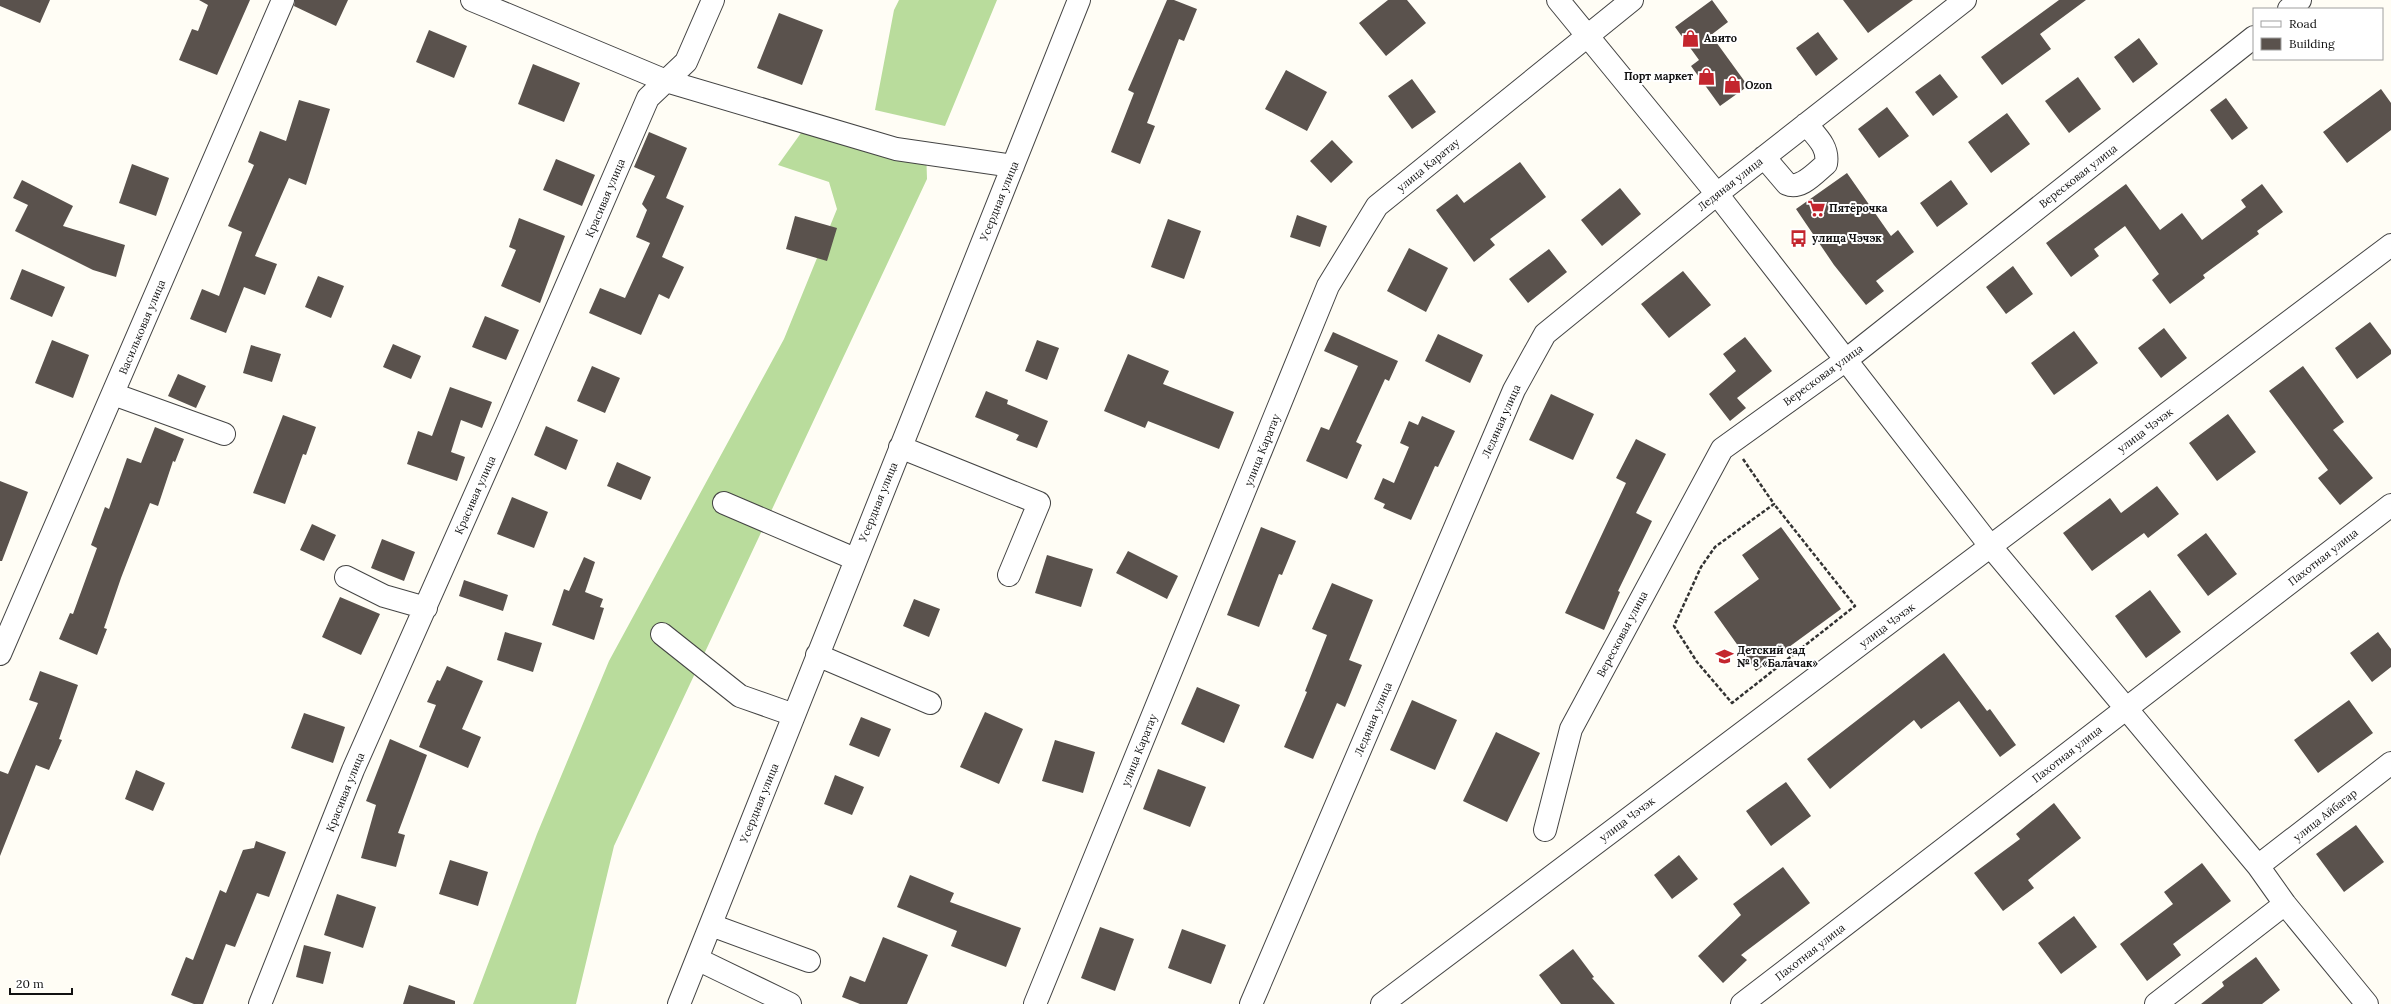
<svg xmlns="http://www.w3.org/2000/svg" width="2391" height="1004" viewBox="0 0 2391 1004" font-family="Lora,serif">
<rect width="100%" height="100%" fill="#fffdf5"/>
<path fill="#b9dc9c" d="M899,0H997L945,126L875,110L894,10Z
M801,133L926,148L927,179L614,846L576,1004H473L537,834L609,661L784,339L837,209L829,182L778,165Z"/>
<path fill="#5a524d" d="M0,0H50L40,23L0,6Z
M199,0H250L217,75L179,60L192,29L198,31L208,5Z
M295,0H348L336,26L294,6Z
M1167,0H1174L1197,9L1184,41L1179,39L1147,123L1155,126L1140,164L1111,152L1134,93L1128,90Z
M1388,0H1407L1426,23L1386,56L1359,23Z
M1712,0L1728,22L1711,35L1748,86L1720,106L1691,66L1699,60L1675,27Z
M1843,0H1913L1868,33Z
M2059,0H2086L2040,34L2051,49L2002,85L1981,57Z
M779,13L823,30L802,85L757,68Z
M429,30L467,46L454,78L416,62Z
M1818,32L1838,59L1816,76L1796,48Z
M2139,38L2158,64L2133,83L2114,57Z
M533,64L580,83L564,122L518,104Z
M1286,70L1327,92L1307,131L1265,109Z
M1940,74L1958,97L1933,116L1915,92Z
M2078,77L2101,109L2069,133L2045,101Z
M1412,79L1436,112L1412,129L1388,96Z
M2381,89L2391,103V130L2347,163L2323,132Z
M2226,98L2248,128L2232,140L2210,110Z
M299,100L330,109L306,185L289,178L255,256L277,264L265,295L244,287L226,333L190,319L202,289L219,296L242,232L228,226L254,165L248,162L260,131L286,141Z
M1887,107L1909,136L1879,158L1858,129Z
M2007,113L2030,144L1991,173L1968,142Z
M649,132L687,148L666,198L684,206L662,257L684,267L669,299L659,294L641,335L589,313L600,288L625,298L650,243L636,237L647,210L642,204L655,176L634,167Z
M1332,140L1353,162L1331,183L1310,161Z
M556,159L595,175L582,206L543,190Z
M1520,162L1546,197L1490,239L1495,245L1474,262L1436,210L1457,194L1464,203Z
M132,164L169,178L156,216L119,203Z
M1847,173L1891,236L1898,230L1914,252L1876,281L1884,291L1866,305L1834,265L1796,209Z
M22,180L73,206L63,226L125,245L116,277L93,270L15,231L28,205L13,198Z
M1951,180L1968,204L1937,227L1920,203Z
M2126,184L2160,230L2182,213L2202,240L2246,207L2241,200L2262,184L2283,212L2257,231L2259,234L2203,275L2205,278L2170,304L2152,280L2159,274L2125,226L2094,249L2099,256L2071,277L2046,243Z
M1620,188L1641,214L1602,246L1581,220Z
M1297,215L1327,226L1320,247L1290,237Z
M795,216L837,228L827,261L786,249Z
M519,218L565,236L540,303L501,286L516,250L509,247Z
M1168,219L1201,231L1184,279L1151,267Z
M1409,248L1448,268L1426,312L1387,291Z
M1549,249L1567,272L1528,303L1509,279Z
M2013,266L2033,294L2006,314L1986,287Z
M22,269L65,287L52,317L10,299Z
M1683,271L1711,305L1669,338L1641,304Z
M318,276L344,286L331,318L305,307Z
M485,316L519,330L506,360L472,347Z
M2370,322L2391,350V354L2357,379L2335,348Z
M2164,328L2187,358L2161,378L2138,348Z
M2074,331L2098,363L2054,395L2031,363Z
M1333,332L1398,361L1389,381L1385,379L1356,442L1362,445L1347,479L1306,461L1321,427L1329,430L1358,366L1324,351Z
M1438,334L1483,355L1470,383L1425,361Z
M1745,337L1772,371L1737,398L1746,408L1730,421L1709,394L1736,371L1723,354Z
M52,340L89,355L73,398L35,383Z
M1037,340L1059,348L1047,380L1025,371Z
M393,344L421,356L411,379L383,367Z
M251,345L281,354L272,382L243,373Z
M1128,354L1169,371L1163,384L1234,412L1219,449L1148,421L1145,428L1104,411Z
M592,366L620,378L605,413L577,401Z
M2303,366L2344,422L2333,430L2373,478L2340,505L2318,478L2328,470L2269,391Z
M178,374L206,386L196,408L168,396Z
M450,387L492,402L482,428L461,420L451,452L465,457L457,481L407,464L418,431L432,436Z
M986,391L1008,400L1007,404L1048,421L1037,448L1016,440L1019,435L975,417Z
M1551,394L1594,414L1573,460L1529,440Z
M2228,414L2256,452L2217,481L2189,443Z
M283,415L316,427L306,455L303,454L285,504L253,493Z
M1422,416L1455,431L1438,467L1435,466L1411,520L1383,508L1385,504L1374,499L1383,478L1394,483L1409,447L1400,443L1409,421L1418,425Z
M546,426L578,440L566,470L534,455Z
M155,427L184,439L175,462L173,461L158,506L150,503L121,578L104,628L107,629L97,655L59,639L70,613L73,614L97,548L91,545L105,507L109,509L127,458L141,463Z
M1636,439L1666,454L1636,513L1652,521L1618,591L1620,592L1604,630L1565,613L1626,483L1616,478Z
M617,462L651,477L641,500L607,486Z
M0,481L28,492L2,561H0Z
M2157,486L2179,514L2148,538L2144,533L2092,571L2063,533L2110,498L2121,513Z
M512,497L548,512L534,548L497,534Z
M312,524L336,535L324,561L300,550Z
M1261,527L1296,541L1282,575L1279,574L1259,627L1227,615Z
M1781,527L1841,609L1756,671L1714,612L1759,579L1742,555Z
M2206,533L2237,574L2208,596L2177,555Z
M382,539L415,552L404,581L371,568Z
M1128,551L1178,576L1167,599L1116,573Z
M1047,555L1093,569L1081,607L1035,593Z
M584,557L595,562L585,592L603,599L600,607L604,608L594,640L552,625L564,589L569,591Z
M464,580L508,595L503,611L459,596Z
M1332,583L1373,600L1349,660L1362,665L1345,707L1337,703L1313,759L1284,747L1307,692L1305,691L1327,635L1312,629Z
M2150,590L2181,632L2146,658L2115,616Z
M340,597L380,614L361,655L322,637Z
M914,599L940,609L929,637L903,626Z
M505,632L542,643L533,672L497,660Z
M2378,632L2391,649V667L2372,682L2350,653Z
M1944,653L1987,711L1990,709L2016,745L2000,757L1959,701L1921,729L1914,720L1830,789L1807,759Z
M447,666L483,681L462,729L481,737L468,768L419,747L436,705L427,702L437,680L440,681Z
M40,671L78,685L59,739L62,740L49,770L36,765L0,856V771L8,774L38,703L29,700Z
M1197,687L1240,705L1224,743L1181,724Z
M1412,700L1457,720L1435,770L1390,750Z
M2349,700L2373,733L2318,773L2294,740Z
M985,712L1023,729L999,784L960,767Z
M304,713L345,727L333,763L291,748Z
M861,717L891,729L879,757L849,745Z
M1496,732L1540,753L1507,822L1463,801Z
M390,739L427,755L398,833L405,835L396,867L361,858L376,805L366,801Z
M1055,740L1095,752L1083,793L1042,781Z
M1158,769L1206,787L1190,827L1143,809Z
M136,770L165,783L153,811L125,799Z
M835,775L864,787L852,815L824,804Z
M1786,782L1811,816L1771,846L1746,811Z
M2054,803L2081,838L2028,880L2034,888L2003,911L1974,873L2020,839L2016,834Z
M2356,825L2384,862L2344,892L2316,854Z
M256,841L286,852L269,897L257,893L235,947L226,944L203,1004H194L171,995L186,957L193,960L220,890L226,893L243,850L254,848Z
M1679,855L1698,879L1672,899L1654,875Z
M450,860L488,872L478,906L439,894Z
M2202,863L2231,901L2173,944L2181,955L2147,981L2120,944L2173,904L2164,892Z
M1783,867L1810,903L1741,955L1747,960L1723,983L1698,956L1741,915L1733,904Z
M910,875L954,893L950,902L1021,928L1006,967L951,946L957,931L897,907Z
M337,894L376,907L363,948L324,935Z
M2074,916L2097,947L2061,974L2038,943Z
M1100,927L1134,939L1115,991L1081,978Z
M1182,929L1226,945L1211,984L1168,968Z
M883,937L928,955L907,1004H860L842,997L850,976L865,982Z
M304,945L331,952L323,984L296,977Z
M1573,949L1594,977L1592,978L1615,1004H1561L1539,975Z
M2256,957L2280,990L2262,1004H2201L2224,986L2222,982Z
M409,985L455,1001V1004H403Z"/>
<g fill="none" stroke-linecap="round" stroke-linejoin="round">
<defs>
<path id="minor" d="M472,0L666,81L896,149L1013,166
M1558,0L1717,194L1991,547L2258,866L2285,904L2367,1004
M2289,9L2300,0
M1764,157L1787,184C1801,190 1815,173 1826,164C1829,147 1817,137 1806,124
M113,394L224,434
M900,447L1039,503L1009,575
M724,503L855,559
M346,577L384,596L426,608
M662,634L740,696L794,715
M0,654L283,0
M817,655L930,703
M1545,830L1571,729L1722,449L1846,360L2254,37
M2258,866L2391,763
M711,925L809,961
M697,959L790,1004
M260,1004L353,770L507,423L648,98L686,62L713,0
M679,1004L1079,0
M1035,1004L1328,286L1377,206L1632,0
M1251,1004L1514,390L1545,334L1717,194L1965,0
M1382,1004L2391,245
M1742,1004L2391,505
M2156,1004L2285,904"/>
</defs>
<use href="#minor" stroke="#444" stroke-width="24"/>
<path stroke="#333" stroke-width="2.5" stroke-dasharray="4 2" stroke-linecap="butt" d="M1743,459L1774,504L1715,547L1701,567L1674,626L1697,662L1732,703L1855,606L1774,504"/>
<use href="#minor" stroke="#fff" stroke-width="22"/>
</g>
<defs>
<symbol id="shop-bare" viewBox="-9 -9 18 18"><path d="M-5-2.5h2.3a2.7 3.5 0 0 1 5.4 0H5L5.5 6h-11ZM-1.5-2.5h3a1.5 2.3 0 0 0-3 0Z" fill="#c4262e" stroke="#fff" stroke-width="2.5" paint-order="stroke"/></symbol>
<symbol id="supermarket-bare" viewBox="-9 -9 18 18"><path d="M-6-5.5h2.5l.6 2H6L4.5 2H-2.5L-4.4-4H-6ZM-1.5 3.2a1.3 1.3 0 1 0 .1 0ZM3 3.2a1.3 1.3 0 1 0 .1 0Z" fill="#c4262e" stroke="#fff" stroke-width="2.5" paint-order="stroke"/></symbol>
<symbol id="bus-bare" viewBox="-9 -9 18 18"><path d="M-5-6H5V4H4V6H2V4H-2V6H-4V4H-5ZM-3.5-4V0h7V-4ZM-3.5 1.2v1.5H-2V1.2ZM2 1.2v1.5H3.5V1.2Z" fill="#c4262e" stroke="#fff" stroke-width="2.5" paint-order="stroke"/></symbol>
<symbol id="school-bare" viewBox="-9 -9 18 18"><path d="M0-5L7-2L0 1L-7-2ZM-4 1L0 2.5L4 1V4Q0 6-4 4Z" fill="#c4262e" stroke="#fff" stroke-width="2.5" paint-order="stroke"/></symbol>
</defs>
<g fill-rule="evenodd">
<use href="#shop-bare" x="1678" y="26" width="25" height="25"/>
<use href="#shop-bare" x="1694" y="64" width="25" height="25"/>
<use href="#shop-bare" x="1720" y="72" width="25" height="25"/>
<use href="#supermarket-bare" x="1804" y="196" width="25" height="25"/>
<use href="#bus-bare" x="1786" y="226" width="25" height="25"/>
<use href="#school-bare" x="1712" y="644" width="25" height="25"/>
</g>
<g text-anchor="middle" stroke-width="4" stroke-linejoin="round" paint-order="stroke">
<g font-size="11" font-weight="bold" fill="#111" stroke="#fff" text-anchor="start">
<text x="1704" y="42">Авито</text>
<text x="1693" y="80" text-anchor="end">Порт маркет</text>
<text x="1745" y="89">Ozon</text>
<text x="1829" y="212">Пятёрочка</text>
<text x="1812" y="242">улица Чэчэк</text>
<text x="1737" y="654">Детский сад<tspan x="1737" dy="13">№ 8 «Балачак»</tspan></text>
</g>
<g font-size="11" fill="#111" stroke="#fff">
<text transform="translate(1428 165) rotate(-39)" y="4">улица Каратау</text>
<text transform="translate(2078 176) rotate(-38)" y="4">Вересковая улица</text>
<text transform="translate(1730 184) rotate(-38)" y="4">Ледяная улица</text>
<text transform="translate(605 198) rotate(-67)" y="4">Красивая улица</text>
<text transform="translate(999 201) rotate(-68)" y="4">Усердная улица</text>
<text transform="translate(142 327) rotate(-67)" y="4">Васильковая улица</text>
<text transform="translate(1823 375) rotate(-36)" y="4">Вересковая улица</text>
<text transform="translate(1501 421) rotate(-66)" y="4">Ледяная улица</text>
<text transform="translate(2145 430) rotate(-37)" y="4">улица Чэчэк</text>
<text transform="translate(1262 450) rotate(-68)" y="4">улица Каратау</text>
<text transform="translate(475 495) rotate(-66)" y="4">Красивая улица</text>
<text transform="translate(878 502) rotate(-68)" y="4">Усердная улица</text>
<text transform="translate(2323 557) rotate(-38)" y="4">Пахотная улица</text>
<text transform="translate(1887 625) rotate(-37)" y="4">улица Чэчэк</text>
<text transform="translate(1622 634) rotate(-62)" y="4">Вересковая улица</text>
<text transform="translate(1373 719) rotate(-67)" y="4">Ледяная улица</text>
<text transform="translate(1139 750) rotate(-68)" y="4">улица Каратау</text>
<text transform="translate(2067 754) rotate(-38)" y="4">Пахотная улица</text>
<text transform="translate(345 792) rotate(-68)" y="4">Красивая улица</text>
<text transform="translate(759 803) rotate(-68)" y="4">Усердная улица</text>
<text transform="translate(2325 815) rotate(-38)" y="4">улица Айбагар</text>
<text transform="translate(1627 819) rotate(-37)" y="4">улица Чэчэк</text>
<text transform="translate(1810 952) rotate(-38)" y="4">Пахотная улица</text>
</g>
</g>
<rect x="2253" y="8" width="130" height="52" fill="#ffffff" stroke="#a0a0a0"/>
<rect x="2261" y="21" width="20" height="6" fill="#ffffff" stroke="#a0a0a0"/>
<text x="2289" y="28" font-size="12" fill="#111111">Road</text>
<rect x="2261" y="38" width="20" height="12" fill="#5a524d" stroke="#a0a0a0"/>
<text x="2289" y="48" font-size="12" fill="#111111">Building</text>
<path d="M10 988v6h62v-6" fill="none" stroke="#111111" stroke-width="2"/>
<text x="16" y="988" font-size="12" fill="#111111" stroke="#ffffff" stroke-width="3" paint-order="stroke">20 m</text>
</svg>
